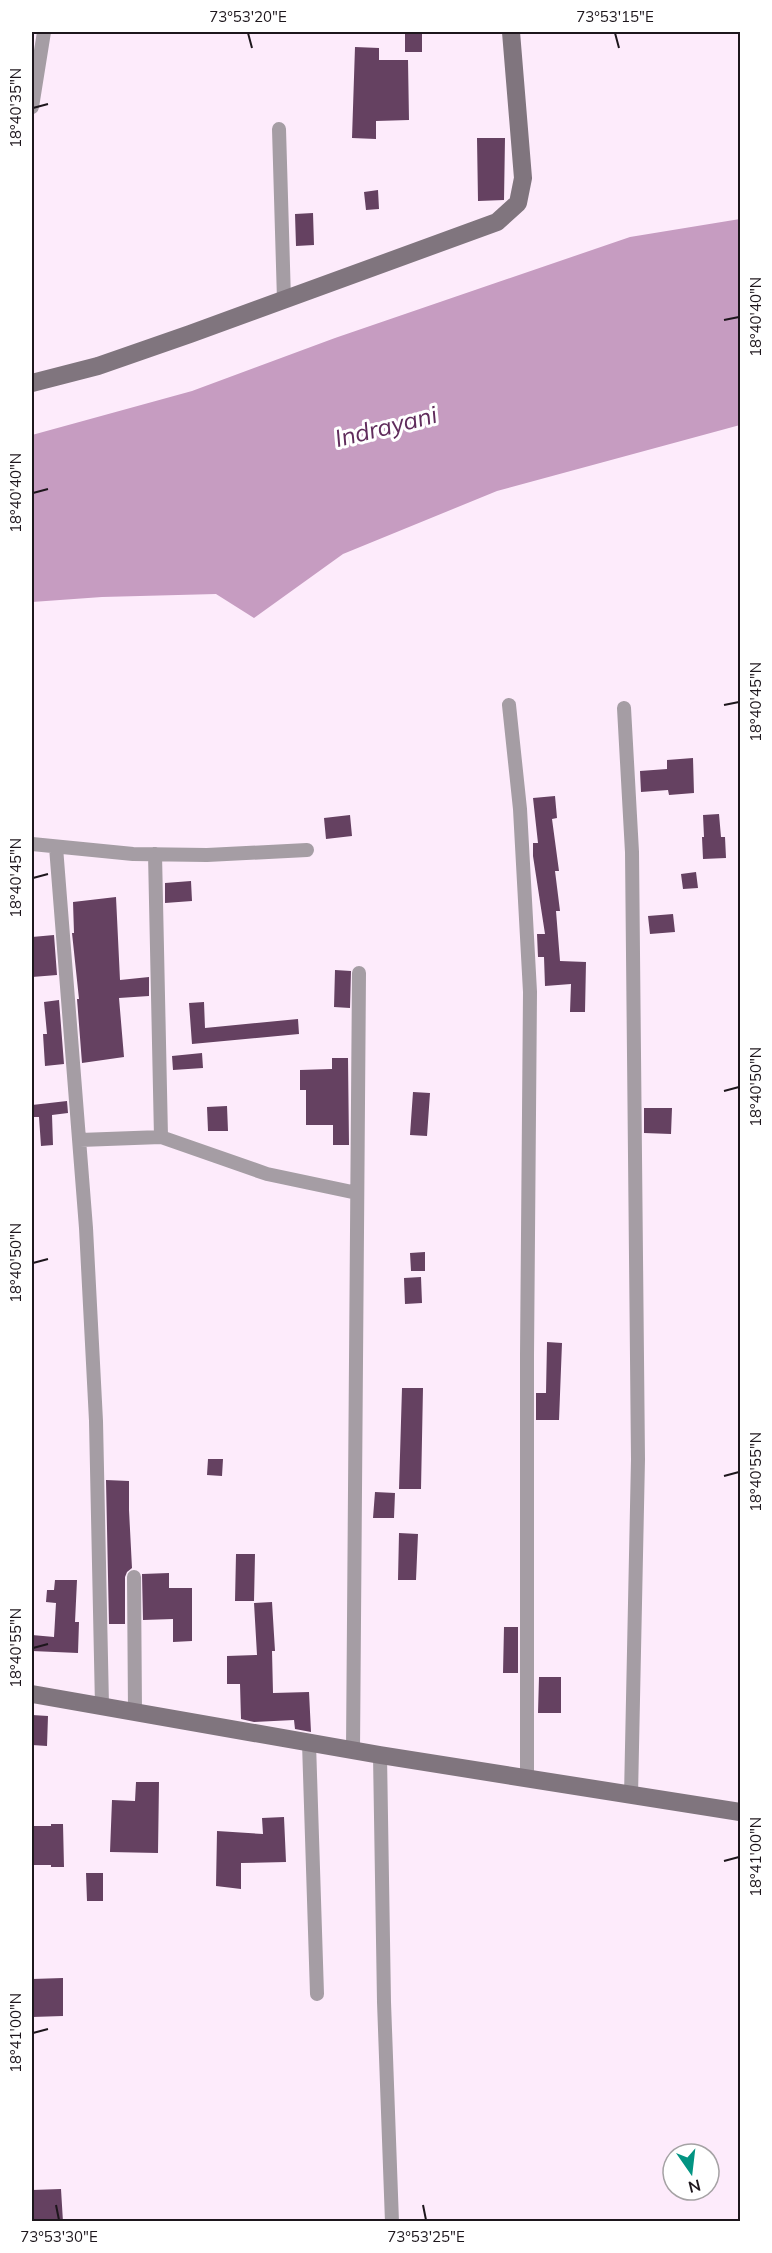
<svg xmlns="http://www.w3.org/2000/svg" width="772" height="2253" viewBox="0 0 772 2253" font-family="Mulish,sans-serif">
<rect width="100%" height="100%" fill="#fdebfb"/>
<path fill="#c69cc1" d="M740,219V425L497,491L343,554L254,618L216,594L102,597L32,602V435L192,391L335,338L630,237Z"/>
<path fill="#654161" d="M405,32H422V52H405Z
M355,47L379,48V60H408L409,120L376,121V139L352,138Z
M477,138H505L504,200L478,201Z
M378,190L379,209L366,210L364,192Z
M313,213L314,245L296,246L295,214Z
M693,758L694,793L669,795L668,790L641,792L640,771L667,769V760Z
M555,796L557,818L552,819L559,871H555L560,911H556L560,961L586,962L585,1012H570L571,984L545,986L544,957H538L537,934H545L533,856V843H538L533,798Z
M719,814L721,837H725L726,858L703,859L702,837H704L703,815Z
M350,815L352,836L326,839L324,818Z
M696,872L698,888L683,889L681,874Z
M191,881L192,901L165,903V883Z
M116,897L120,980L149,977V996L119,998L124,1057L82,1063L77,999H79L72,933H74L73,902Z
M673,914L675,932L650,934L648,916Z
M54,935L57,975L32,977V937Z
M335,970L351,971L350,1008L334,1007Z
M59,1000L64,1064L45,1066L43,1034H47L44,1002Z
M204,1002L205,1028L298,1019L299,1034L192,1044L189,1003Z
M202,1053L203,1068L173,1070L172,1056Z
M332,1058H348L349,1145H333V1125H306V1090H300V1070L332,1069Z
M413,1092L430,1093L427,1136L410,1135Z
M67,1101L68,1113L52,1115L53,1145L41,1146L39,1117H32V1105Z
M227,1106L228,1131H208L207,1107Z
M644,1108H672L671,1134L644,1133Z
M425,1252V1271H411L410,1253Z
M421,1277L422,1303L405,1304L404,1278Z
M547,1342L562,1343L559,1420H536V1393H546Z
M402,1388H423L421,1489H399Z
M208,1459H223L222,1476L207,1475Z
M106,1480L129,1481V1510L132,1568L127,1572L125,1577V1624H109Z
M375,1492L395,1493L394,1518H373Z
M399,1533L418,1534L416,1580H398Z
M236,1554H255L254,1601H235Z
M169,1573V1588H192V1641L173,1642V1619L143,1620L142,1574Z
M55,1580H77L75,1622H79L78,1653L32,1651V1635L54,1637L56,1603L46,1602L47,1590H54Z
M272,1602L275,1651H272L273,1693L309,1692L311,1732L295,1729L294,1720L254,1722L241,1719L240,1684H227V1656L257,1655L254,1603Z
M504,1627H518V1673H503Z
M539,1677H561V1713H538Z
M32,1715L48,1716L47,1746L32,1745Z
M136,1782H159L158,1853L110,1852L112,1800L135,1801Z
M284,1817L286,1862L241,1863V1889L216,1886L217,1831L263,1834L262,1818Z
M51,1824H63L64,1867H51V1865H32V1826H51Z
M86,1873H103V1901H87Z
M63,1978V2016L32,2017V1979Z
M61,2189L63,2222H32V2190Z"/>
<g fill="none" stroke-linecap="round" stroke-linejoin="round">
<path stroke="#a59da4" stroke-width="14" d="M32,107L44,32
M279,129L284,300
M509,705L520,809L530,992L527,1356V1779
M624,708L632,852L638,1459L631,1796
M32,844L133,854L207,855L307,850
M56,847L86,1228L96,1421L102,1706
M161,1137L267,1174L357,1193
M80,1140L161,1137L155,854
M134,1577L135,1712
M309,1743L317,1994
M353,1750L359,973
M380,1755L384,2002L392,2222"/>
<path stroke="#80757e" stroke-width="18" d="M32,383L98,366L190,334L497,222L518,203L523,178L511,32
M32,1694L380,1755L740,1812"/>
</g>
<path fill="none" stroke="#1d161c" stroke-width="2" d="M248,33L252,48M615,33L619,48M33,108L48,104M724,320L739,317M33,493L48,489M724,705L739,702M33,878L48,874M724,1091L739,1087M33,1263L48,1259M724,1476L739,1472M33,1648L48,1644M724,1861L739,1857M33,2033L48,2029M56,2205L59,2220M423,2205L426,2220"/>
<g text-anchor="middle" stroke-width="6" stroke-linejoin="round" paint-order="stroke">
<g font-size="24" font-style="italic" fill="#602c5c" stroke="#fff">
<text transform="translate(386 427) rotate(-14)" y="8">Indrayani</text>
</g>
</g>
<rect width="772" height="2253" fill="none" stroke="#ffffff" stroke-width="66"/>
<g transform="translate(691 2172) rotate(166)"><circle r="28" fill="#ffffff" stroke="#a5a2a4" stroke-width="1.5"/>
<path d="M0-4.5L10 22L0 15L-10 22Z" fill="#029482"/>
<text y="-9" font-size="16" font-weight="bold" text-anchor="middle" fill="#1d161c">N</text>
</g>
<rect x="33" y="33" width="706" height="2187" fill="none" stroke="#1d161c" stroke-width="2"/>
<g font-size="15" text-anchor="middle" fill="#1d161c">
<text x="248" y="22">73°53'20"E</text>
<text x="615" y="22">73°53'15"E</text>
<text transform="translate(16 108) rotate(-90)" y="5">18°40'35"N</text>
<text transform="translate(756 317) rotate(-90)" y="5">18°40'40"N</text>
<text transform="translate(16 493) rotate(-90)" y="5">18°40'40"N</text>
<text transform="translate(756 702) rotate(-90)" y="5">18°40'45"N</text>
<text transform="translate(16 878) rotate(-90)" y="5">18°40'45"N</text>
<text transform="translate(756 1087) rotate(-90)" y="5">18°40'50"N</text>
<text transform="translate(16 1263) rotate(-90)" y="5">18°40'50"N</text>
<text transform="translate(756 1472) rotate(-90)" y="5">18°40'55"N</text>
<text transform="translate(16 1648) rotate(-90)" y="5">18°40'55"N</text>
<text transform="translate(756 1857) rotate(-90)" y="5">18°41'00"N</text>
<text transform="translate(16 2033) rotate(-90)" y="5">18°41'00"N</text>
<text x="59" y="2242">73°53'30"E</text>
<text x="426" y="2242">73°53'25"E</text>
</g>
</svg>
